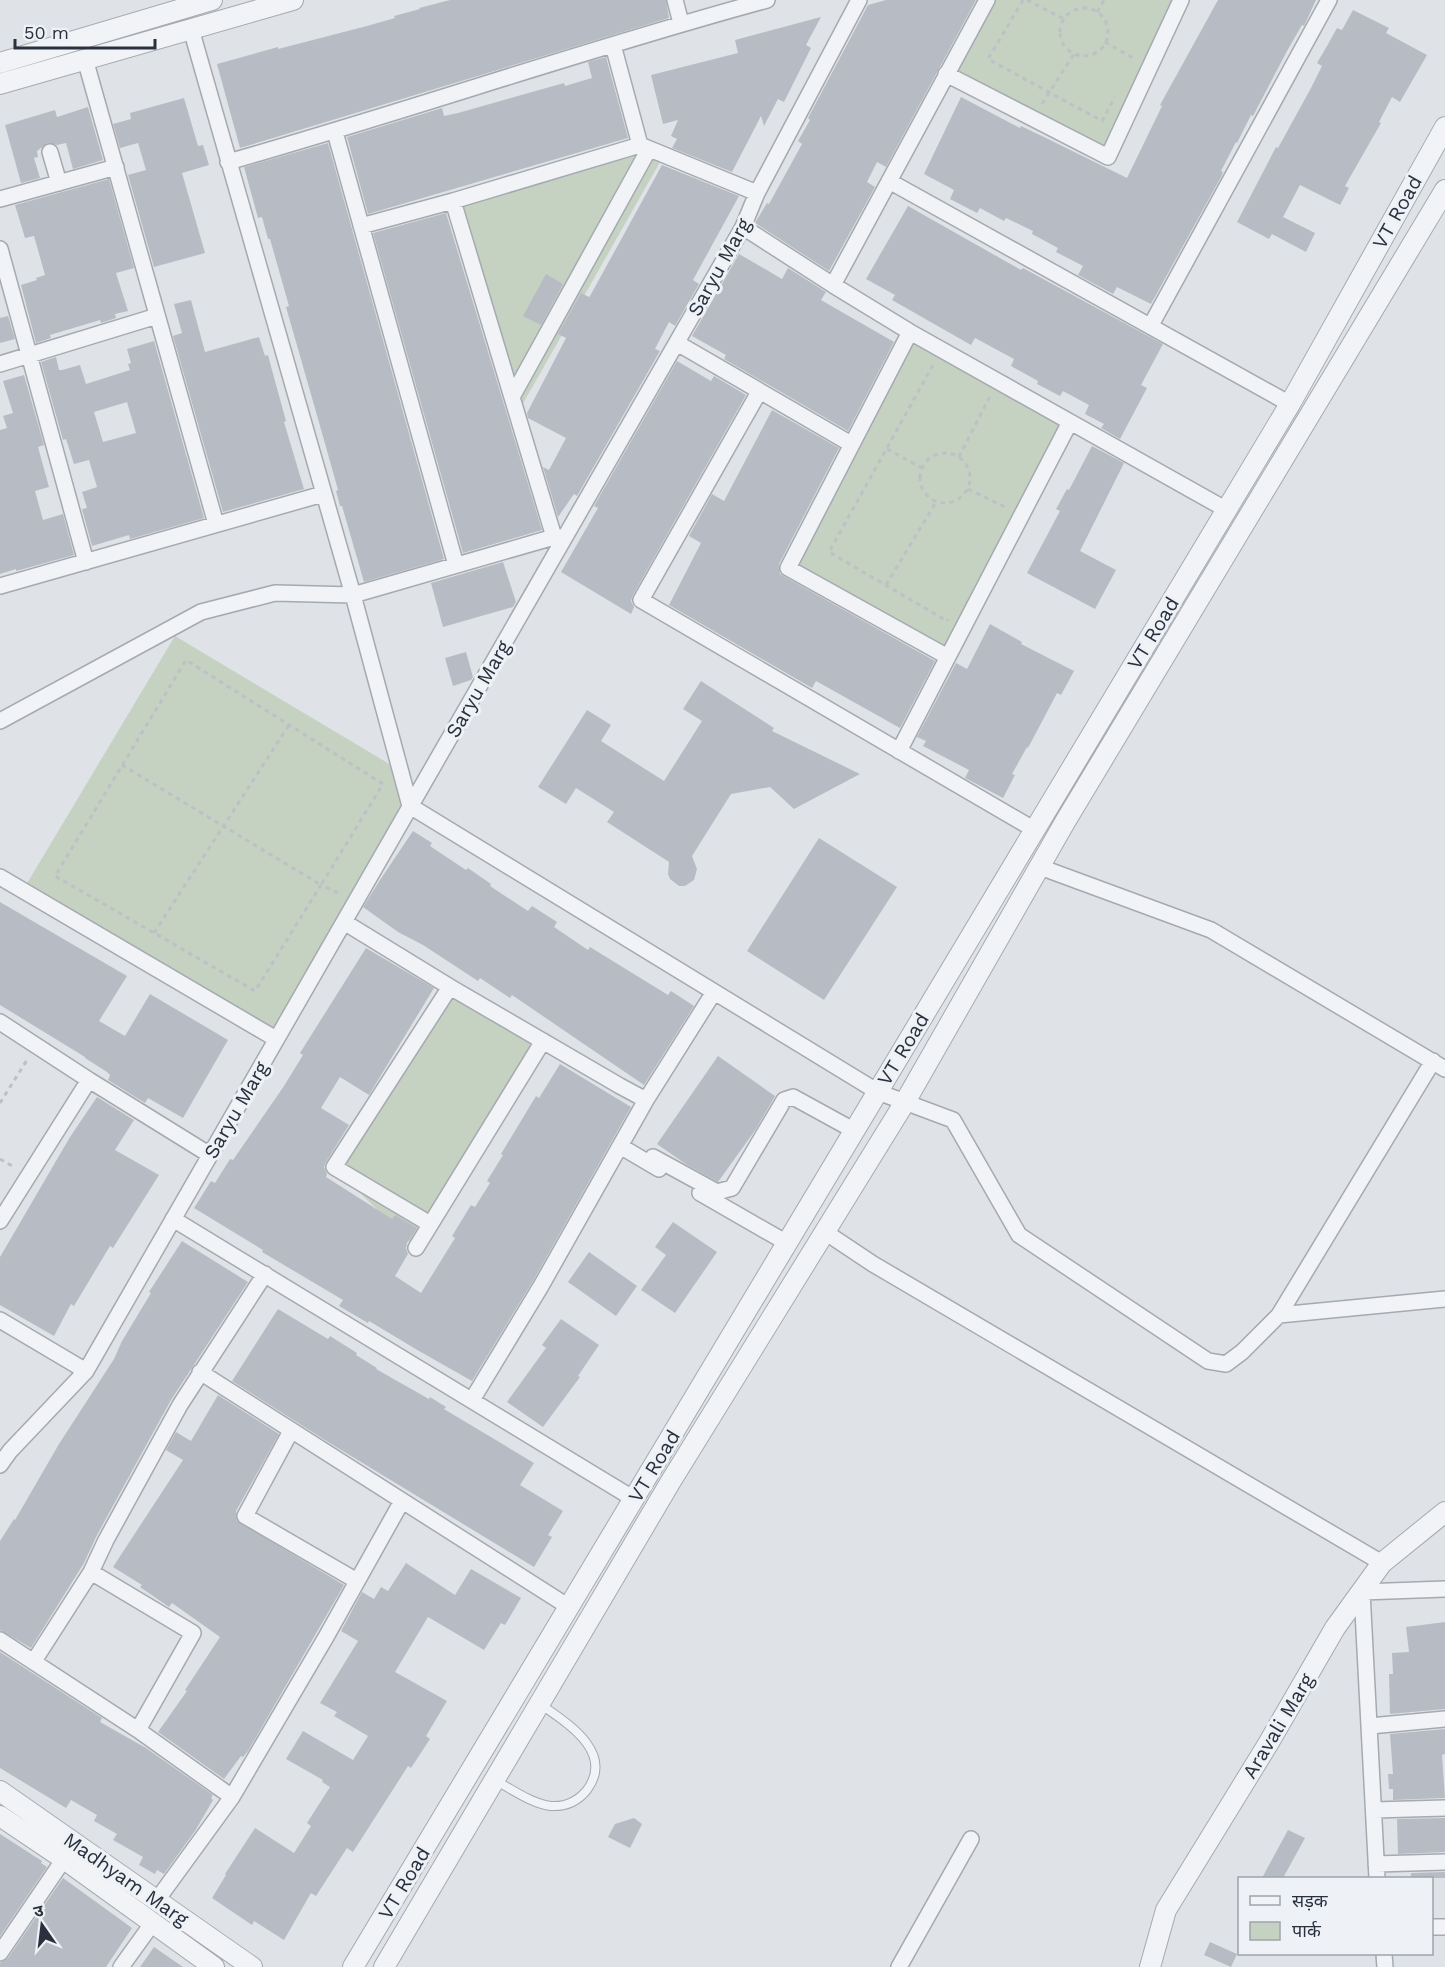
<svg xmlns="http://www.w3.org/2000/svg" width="1445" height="1967" viewBox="0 0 1445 1967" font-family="'Work Sans','Noto Sans Devanagari',sans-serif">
<rect width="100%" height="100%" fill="#dfe3e7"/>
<path fill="#c5d1c1" d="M987,0H1181L1108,157L946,74Z
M640,145L664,155L517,414L453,201Z
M910,332L1070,422L948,657L788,568Z
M175,636L401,771L410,806L276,1039L23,890Z
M450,987L543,1041L416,1248L334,1167Z"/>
<path fill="#b7bcc4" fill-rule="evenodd" d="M450,0H666L669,18L240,148L217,64L278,47V49L367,26L395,18L394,16L420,9L419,8Z
M886,0H976L886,167L877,162L867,182L875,187L829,271L755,223L767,203L769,204L802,144L798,141L810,120L808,118L868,5Z
M1218,0H1316L1304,26L1302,25L1287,51L1253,116L1251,115L1237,143L1236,142L1221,171L1223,172L1221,177L1151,304L1117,287L1113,294L1078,275L1083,266L1056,252L1058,248L1032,234L1033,231L1006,218L1004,221L980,208L977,213L950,199L954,190L924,174L961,97L1020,128L1021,126L1048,139L1127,178L1162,106L1160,105Z
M1353,10L1389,28L1386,33L1427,55L1400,102L1392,97L1379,122L1381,123L1345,186L1349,188L1340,205L1300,185L1283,217L1315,233L1306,252L1272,234L1269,239L1237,222L1276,147L1278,148L1311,88L1322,66L1317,63L1327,46L1337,28L1342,30Z
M821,17L806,45L811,48L784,102L778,99L764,126L761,116L732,172L672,148L677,139L671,136L678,120L663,124L651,75L738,53L735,40Z
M606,57L628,138L368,214L347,137L442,108L444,116L458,113L564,83L565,86L592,78L588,62Z
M184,98L198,146L203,145L209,165L182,173L205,253L154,267L128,175L146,170L138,143L120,148L113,124L131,119L130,113Z
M88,107L103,160L73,169L66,143L57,145L48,143L37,151L38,157L34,158L40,178L21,183L5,125L55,110L57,117Z
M328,143L444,559L364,582L342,506H340L336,491L338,490L324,440L286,307L289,306L270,239H268L262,217L258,218L244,167Z
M662,165L739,196L693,280L699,284L675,326L669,322L655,349L660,351L577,496L574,494L558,517L543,467L549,470L566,438L528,418L527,413L566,338L558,334L581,293L589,297L590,296Z
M109,179L134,268L116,273L128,311L115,314L116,318L101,323L100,320L50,335L51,338L36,343L21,285L37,280L36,278L45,275L34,236L25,238L15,205Z
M908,206L1021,270L1023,268L1163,344L1141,385L1147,388L1120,439L1101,428L1104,424L1085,414L1089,405L1063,391L1060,396L1037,384L1038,381L1011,366L1014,359L975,338L971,345L892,300L895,295L866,279Z
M446,213L542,530L463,553L373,233Z
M739,254L782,279L788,268L826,292L821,300L894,342L848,431L724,359L726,355L692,336Z
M546,274L563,284L541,325L523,316Z
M191,300L205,352L259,337L265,356L268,355L272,370L286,421L284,422L304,489L223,512L173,336L182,333L174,304Z
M8,316L15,339L0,343V318Z
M154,341L204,518L130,539L129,535L92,546L82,509L87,508L82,492L97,487L89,460L74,464L66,439L63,440L41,362L56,357L59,370H62L80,365L86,384L130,370L128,364L131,363L127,349ZM127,402L136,433L103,442L94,412Z
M677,361L711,381L714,376L746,395L633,595L631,601L634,607L631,614L561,572L598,508L594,506Z
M24,375L44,445L38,447L49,487L35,491L43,520L63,514L74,555L16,571V569L0,574V430L7,428L3,416L13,413L3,381Z
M772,410L839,448L779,564L780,574L935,661L900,728L816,681L812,688L669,605L701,543L689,536L712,494L724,501Z
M1092,446L1124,463L1080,551L1116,570L1095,609L1027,573L1060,511L1056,509L1067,489L1069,490Z
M503,562L516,602L513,607L443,627L431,583Z
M990,624L1022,642L1021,644L1074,671L1061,695L1057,693L1028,748L1027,747L1012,774L1015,775L1003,798L965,778L969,770L923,746L926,741L917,737L956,663L967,669Z
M466,652L473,677L471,680L453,686L445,658Z
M701,681L774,728L772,731L860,774L794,809L770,787L731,794L692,856L697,869L694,880L685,886H679L670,879L668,874L669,862L607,822L614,812L576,788L566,804L538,787L587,710L611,725L601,741L664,781L702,721L683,709Z
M413,831L432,843L430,846L466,870L468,868L491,884L490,886L528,911L532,906L557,922L554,927L588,950L590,947L668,995L671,991L694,1006L644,1085L512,995L510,998L480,978L478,981L423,945L398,932L363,907L380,880Z
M819,838L897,887L824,1000L747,951Z
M0,902L127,976L99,1021L125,1036L150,994L228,1040L183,1118L148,1098L145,1103L108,1080L110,1075L107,1072L85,1058V1057L0,1005Z
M366,948L434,988L369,1095L340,1077L321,1108L349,1125L326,1162L324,1167L327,1174L326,1177L392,1219L395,1215L417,1228L407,1243L406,1248L408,1254L395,1276L421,1293L455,1238L452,1236L471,1205L475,1207L490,1183L487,1181L503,1155L501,1154L536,1096L539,1098L560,1064L631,1107L533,1281L472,1381L419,1351L369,1321L368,1323L339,1306L343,1300L262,1252L263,1250L194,1208L211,1181L215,1183L230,1159L233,1160L284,1086L303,1055L300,1053Z
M718,1056L775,1096L756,1129L718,1182L687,1165L657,1144Z
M97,1097L134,1120L115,1150L159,1175L113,1248L110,1246L74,1306L71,1304L54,1336L0,1305V1257L70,1137Z
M673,1222L717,1252L675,1313L641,1290L666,1255L655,1247Z
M182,1241L248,1282L171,1400L97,1535L84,1563L31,1648L0,1630V1541L14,1519L15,1520L59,1444L114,1359L122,1341L151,1293L149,1292Z
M589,1252L637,1286L616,1316L568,1282Z
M278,1309L328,1339L330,1336L357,1353L356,1355L377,1368L376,1369L429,1399L430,1397L446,1407L444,1409L534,1463L520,1485L563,1511L548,1535L552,1537L534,1567L328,1442L232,1381Z
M561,1319L599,1345L578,1376L580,1377L543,1427L507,1402L546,1348L542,1345Z
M218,1395L279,1434L236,1511L237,1521L344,1585L248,1751L243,1757L241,1756L224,1779L158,1732L187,1691L185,1690L220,1637L172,1603L169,1607L140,1587L142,1585L113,1567L183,1460L166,1450L176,1432L191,1441Z
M406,1563L455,1595L471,1569L521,1598L505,1625L501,1623L484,1650L428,1617L395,1672L447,1701L426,1736L430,1739L411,1768L408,1766L353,1852L347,1848L316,1896L311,1893L284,1940L254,1921L252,1925L212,1898L226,1875L225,1874L255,1828L294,1853L311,1826L307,1823L330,1787L322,1782L323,1780L286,1759L303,1731L353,1760L368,1736L334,1716L337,1712L320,1703L358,1641L341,1631L362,1592L374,1599L381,1587L388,1591Z
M1445,1622V1709L1390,1714L1389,1674H1393L1392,1653L1409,1652L1406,1627Z
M0,1652L102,1718L100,1722L146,1748L213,1795L211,1798L213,1800L195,1831L164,1874L157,1870L155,1874L139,1865L143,1857L113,1840L117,1834L94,1821L97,1815L71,1800L66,1808L0,1768Z
M1445,1729V1754L1442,1755L1445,1798L1393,1800V1789H1389L1388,1774H1393L1390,1734Z
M634,1818L642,1824L630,1848L608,1837L615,1824Z
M1445,1818V1852L1398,1854L1397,1819Z
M1288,1830L1305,1838L1283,1878H1262Z
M0,1834L42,1861L41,1863L47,1867L0,1936Z
M1445,1872V1878H1411V1873Z
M63,1878L132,1928L106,1967H0V1963L8,1958Z
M1210,1942L1237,1954L1231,1967L1204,1955Z
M154,1947L183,1967H140Z"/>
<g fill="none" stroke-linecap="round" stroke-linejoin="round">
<defs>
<path id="service" d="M496,1781C512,1789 532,1804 551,1806C566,1807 578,1801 587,1790C615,1752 567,1723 540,1704"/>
<path id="minor" d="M675,0L681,23
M191,29L353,595L410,806L878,1092L953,1120L1019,1235L1208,1361L1226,1364L1242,1352L1279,1315L1433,1061
M85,59L216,524
M946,74L1108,157L1181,0
M335,132L456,565
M640,145L757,193
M50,152L59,183
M228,162C408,111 586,49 767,0
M889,181L1290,404
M0,199L116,167
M453,201L554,537
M361,226L453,201L640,145L613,45
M743,227L833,285L910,332L1227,510
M0,249L86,562
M833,285L987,0
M1151,325L1329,0
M910,332L788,568L948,657
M677,343L851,444
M0,364L157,316
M759,392L641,600L1035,830
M512,397L649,149
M0,586L323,494
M0,721L201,612L275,593L353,595L554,537H565
M899,751L1070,422
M1040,867L1211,930L1445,1069
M0,877L276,1039
M344,922L450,987L620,1086L646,1100L541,1286L472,1400
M0,1022L89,1080L210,1155
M646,1100L714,992
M620,1146L659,1169
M653,1157L717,1192L732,1188L784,1100L793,1097L855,1131
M700,1193L787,1243
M173,1219L634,1499
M0,1221L89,1080
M430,1224L334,1167L450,987
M825,1232L873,1264L1382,1563
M416,1248L543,1041
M1279,1315L1445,1299
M0,1320L86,1371
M200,1372L569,1607
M291,1431L245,1516L357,1581
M0,1465L10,1451L86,1371L743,227L757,193L859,0
M0,1640L138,1730L232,1797L157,1900
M34,1661L91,1572
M1370,1726L1445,1719
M138,1730L193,1633L91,1572L106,1540L180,1405L265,1274
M232,1797L326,1637L402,1501
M1374,1810L1445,1808
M1376,1864L1445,1862
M1377,1878L1362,1592L1445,1589
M1432,1927H1445
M0,1953L64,1859
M1384,1954L1385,1967
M121,1967L152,1924
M899,1967L971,1839"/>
<path id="tertiary" d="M0,63L212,0
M0,84L293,0
M0,1791L252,1967
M0,1816L64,1859L214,1967
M353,1967L1290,404L1445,127
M384,1967L671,1481L905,1102L1065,822L1445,190
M1150,1967L1166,1910L1268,1744L1335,1628L1382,1563L1445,1512"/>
</defs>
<use href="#service" stroke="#a5aab1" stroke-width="10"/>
<use href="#minor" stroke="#a5aab1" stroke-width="18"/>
<use href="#tertiary" stroke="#a5aab1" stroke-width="22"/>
<path stroke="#bdc1c6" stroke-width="3" stroke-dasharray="4.5 4.5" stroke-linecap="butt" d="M1023,0L988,59L1102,121L1115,97
M1027,0L1064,19
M1060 32a24 24 0 1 1 48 0a24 24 0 1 1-48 0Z
M1097,12L1104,0
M1105,42L1135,59
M1042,104L1074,54
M933,365L829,552L947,621L948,619
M887,449L922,468
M920 478a25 25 0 1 1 50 0a25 25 0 1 1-50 0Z
M959,457L990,396
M968,489L1007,508
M886,585L936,502
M122,765L321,885L383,784L186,660L55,876L255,991L321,885L340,894
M154,933L289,725
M0,1103L27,1060
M0,1159L14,1167"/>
<use href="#service" stroke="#f1f3f6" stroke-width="8"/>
<use href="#minor" stroke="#f1f3f6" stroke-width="15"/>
<use href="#tertiary" stroke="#f1f3f6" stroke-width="20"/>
</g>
<g text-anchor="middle" stroke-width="6" stroke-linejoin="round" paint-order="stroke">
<g font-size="20" fill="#29313e" stroke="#eef1f5">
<text transform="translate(1397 212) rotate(-61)" y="7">VT Road</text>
<text transform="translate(719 267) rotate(-61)" y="7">Saryu Marg</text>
<text transform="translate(1153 633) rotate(-59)" y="7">VT Road</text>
<text transform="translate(478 689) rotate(-60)" y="7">Saryu Marg</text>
<text transform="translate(903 1049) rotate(-59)" y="7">VT Road</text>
<text transform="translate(236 1110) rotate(-60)" y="7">Saryu Marg</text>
<text transform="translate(654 1466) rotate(-59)" y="7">VT Road</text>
<text transform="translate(1278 1726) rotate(-59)" y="7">Aravali Marg</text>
<text transform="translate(126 1879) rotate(35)" y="7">Madhyam Marg</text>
<text transform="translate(404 1883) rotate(-59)" y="7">VT Road</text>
</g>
</g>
<rect x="1238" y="1877" width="195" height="78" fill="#eef1f5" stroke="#9fa4ac" stroke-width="1.5"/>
<rect x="1250" y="1896" width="30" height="9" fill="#f1f3f6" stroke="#9fa4ac" stroke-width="1.5"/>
<text x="1292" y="1907" font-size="18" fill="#29313e">सड़क</text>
<rect x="1250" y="1922" width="30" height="18" fill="#c5d1c1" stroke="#9fa4ac" stroke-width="1.5"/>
<text x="1292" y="1937" font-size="18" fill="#29313e">पार्क</text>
<g transform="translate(42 1925) rotate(346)" stroke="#eef1f5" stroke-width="4.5" paint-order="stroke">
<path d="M0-4.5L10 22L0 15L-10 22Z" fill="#29313e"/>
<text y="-9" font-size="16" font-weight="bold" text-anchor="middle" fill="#29313e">उ</text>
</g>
<path d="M15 39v9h140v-9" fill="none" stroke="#29313e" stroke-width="3"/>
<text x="24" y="39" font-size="18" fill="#29313e" stroke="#eef1f5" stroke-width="4.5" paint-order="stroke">50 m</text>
</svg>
